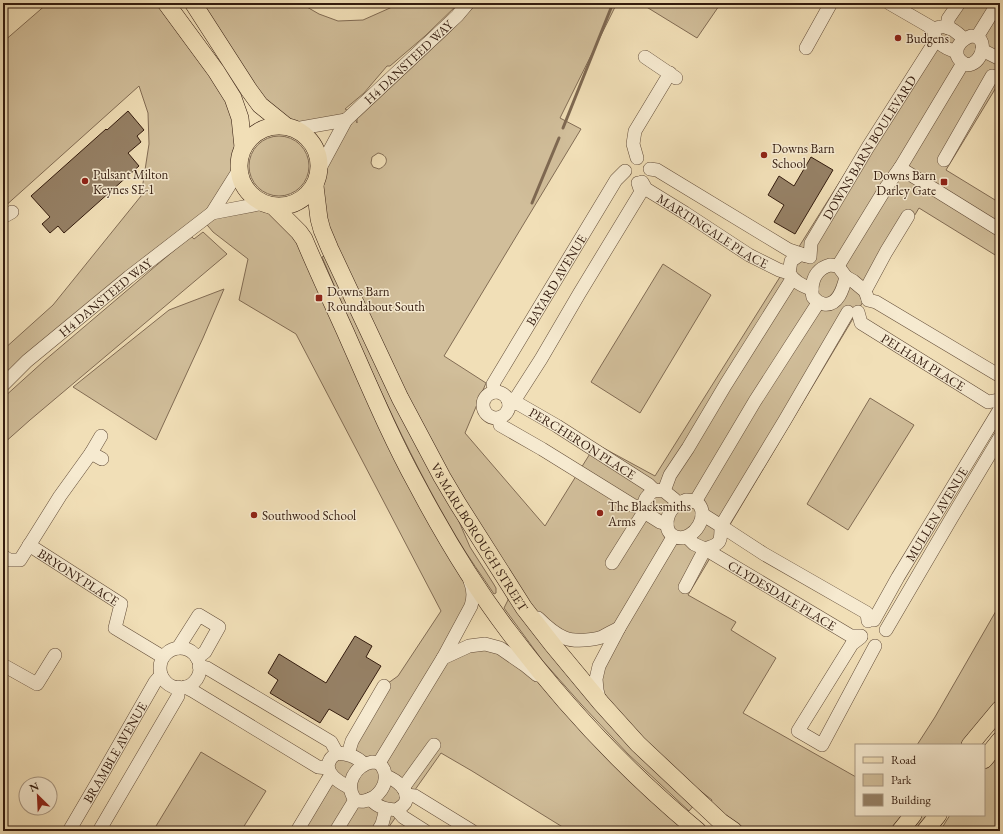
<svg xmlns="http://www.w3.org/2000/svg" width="1003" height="834" viewBox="0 0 1003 834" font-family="'EB Garamond',serif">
<rect width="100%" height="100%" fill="#f1dfb7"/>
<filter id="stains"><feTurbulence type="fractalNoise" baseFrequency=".005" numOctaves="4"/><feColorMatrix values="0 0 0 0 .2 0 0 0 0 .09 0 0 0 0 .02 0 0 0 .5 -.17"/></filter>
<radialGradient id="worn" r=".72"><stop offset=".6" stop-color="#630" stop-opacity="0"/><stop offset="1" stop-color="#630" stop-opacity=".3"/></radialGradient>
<path fill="#d1be9a" stroke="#826c54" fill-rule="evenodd" d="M48,3H166L216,71L243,149L239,162V170L212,212L264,203L299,232L473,588L443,657L469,646L515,658L702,831H569L472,771L441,753L386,831H298L327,778L331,742L348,754L384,686L398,676L441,611L296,334L239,300L248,259L213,232L203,220L3,386V350L53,305L141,196L149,144L148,113L139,86L3,208V42Z
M193,3H300L319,14L338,21L363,20L390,8L398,3H459L425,36L390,66H387L364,93L345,109L353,113L357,123V119L451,31L477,3H617L560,118L581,129L444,356L486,383L465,433L545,526L596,444L655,476L952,3H1000V81L946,170L1000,203V258L919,208L688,595L736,622L731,630L776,658L743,713L856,777V815H913L900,831H739L708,808L712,800L688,781L638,744L597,690L618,629L578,640L524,608L458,504L330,249L318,178L319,170L346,120L286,126ZM378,153C389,155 389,165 379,169L373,167L371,163L372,157Z
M640,3H721L697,38Z
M249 166a30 30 0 1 1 60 0a30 30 0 1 1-60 0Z
M203,232L227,254L30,420L3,444V398L44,361L191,236L194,239Z
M329,254L454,510L470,547L493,583L496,588V593L494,594C482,576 468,557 457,538C404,449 363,353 322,257Z
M663,264L711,295L640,413L591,382Z
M224,289L203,338L156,440L73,387L169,310Z
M870,398L914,425L848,530L807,504Z
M508,596L696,803L689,811L628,754L581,704L542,660L504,608L508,600Z
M1000,604V709L970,745H917L935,717Z
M1000,747V828L998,831H940L950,815H984V768Z
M201,752L266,791L241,831H153Z
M921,815H928L916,831H908Z"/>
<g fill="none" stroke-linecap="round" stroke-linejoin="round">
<path stroke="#7e6851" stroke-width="3" d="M563,128L613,3
M532,203L559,138"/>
</g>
<path fill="#968166" stroke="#331b0e" d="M128,111L144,130L137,136L141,142L128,153L139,166L64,233L58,226L50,233L42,224L50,217L31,196L106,129L107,130Z
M811,157L833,170L795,234L774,222L784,205L768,195L779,176L794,186Z
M355,636L372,646L366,657L381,666L348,720L329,709L320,723L270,693L278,680L268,673L279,654L326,683Z"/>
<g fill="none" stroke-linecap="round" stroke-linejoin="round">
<defs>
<g id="minor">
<path d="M889,3L934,29"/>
<path d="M948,28V19L959,3"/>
<path d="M934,29C936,28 938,27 941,27C949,25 958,33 964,39"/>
<path d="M934,32C935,44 947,49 957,52"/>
<path d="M971,36C973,36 975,36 977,37C991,45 975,73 962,62C950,52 960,40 971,36Z"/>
<path d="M977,37L998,3"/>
<path d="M806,48L831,3"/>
<path d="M982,50L1000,59"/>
<path d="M645,57L676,78"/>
<path d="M295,129L346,120"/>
<path d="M637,158L633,144L635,131L670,73"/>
<path d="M944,160L992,76"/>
<path d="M900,168L1000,230"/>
<path d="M650,169L657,170L789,250L801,254"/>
<path id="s1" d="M319,170L346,120L457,16L468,3"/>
<path id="s2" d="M642,182L646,189L685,213L749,255L779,270L789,273"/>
<path d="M212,213L264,203"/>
<path d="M3,217L12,212"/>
<path d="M806,256L801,254L791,261L789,273C794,282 802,286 812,289"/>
<path id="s3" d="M810,257L811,243L868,147L936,40"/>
<path d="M830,265L838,266L846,277C843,289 838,306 824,304C819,303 816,301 813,297C812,295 812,291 812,288C813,276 819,268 830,265Z"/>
<path d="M838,266L887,186L900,168L963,63"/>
<path d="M846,277L853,281L865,291L868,299"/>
<path d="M865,291L886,252L908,216"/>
<path d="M868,300L876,302L1000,376"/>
<path d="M848,312L785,420L721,526L764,554L867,613L868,621"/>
<path id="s4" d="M858,312L861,323L988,402L998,400"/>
<path id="s5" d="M3,385L27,361L129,277L212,213L239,170"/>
<path id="s6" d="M495,392L493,384L616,180L625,171"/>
<circle cx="496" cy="405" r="13"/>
<path d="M508,400L516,398L541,359L579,294L641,192L638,183"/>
<path id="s7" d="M509,404L517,403L557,426L649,485L654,490"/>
<path d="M499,418L500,425L542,449L634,506L643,507"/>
<path d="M91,453L102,459"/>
<path d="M664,491L670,475L688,448L726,384L792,279"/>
<path d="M686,500C689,500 693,501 696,502C712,512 694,543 676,537C663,533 666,516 673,508C676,504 682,502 686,500Z"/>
<path d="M695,502L755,401L818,303"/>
<path d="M667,524L660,522L644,512C642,501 646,497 654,490L664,491L674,499L679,504"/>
<path d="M687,537L694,544L705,549C721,544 721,542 721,526L702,514"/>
<path id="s8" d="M29,545L121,604L115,628L163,657"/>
<path d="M3,556L9,560H20L60,496L91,453L101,436"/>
<path d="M612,563L644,512"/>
<path id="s9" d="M685,587L705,549L851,636H861"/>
<path d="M538,618C546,626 555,634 565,638C574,642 594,640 602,637C608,634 613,631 619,628"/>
<path id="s10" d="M874,620L898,577L1000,409"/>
<path d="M886,630L951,519L1000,437"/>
<path d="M861,637L852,644L798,731L822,745L875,646"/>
<path d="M178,648L199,615L219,627L205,652L197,658"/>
<circle cx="180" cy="668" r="20"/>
<path d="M443,658L469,646L485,644L500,648L526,666L537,675"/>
<path d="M3,665L37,684L55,655"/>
<path d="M199,666L207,668L331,742L337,753"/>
<path d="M185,687L193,691L318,767L328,768"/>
<path d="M600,702L597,690L596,679L599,666L619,628L673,537"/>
<path d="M348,754L352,741L384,686"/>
<path d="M372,762C374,762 376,762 378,763C381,764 383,768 384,770C389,784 378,799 364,801C361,802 358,801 355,800C344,784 355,766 372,762Z"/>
<path d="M379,763L443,658L471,606C474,597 474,590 470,581"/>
<path d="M350,788C341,783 322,773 330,760C331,757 335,755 337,753C348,754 356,756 364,764"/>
<path d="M403,788L434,745"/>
<path d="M406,795L415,796L472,831"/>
<path d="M370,799C379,808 385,809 397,810C399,808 403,806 405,803C411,790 396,780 386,776"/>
<path d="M397,810L403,817L425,831"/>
<path id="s11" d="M69,831L100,778L155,682L161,675"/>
<path d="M99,831L178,696V687"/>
<path d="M297,831L327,781L331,775"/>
<path d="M336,831L355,800"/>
<path d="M378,831L382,824L386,809"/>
</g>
<g id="major">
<path d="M166,3L216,71L233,98L240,118L243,147"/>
<path d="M193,3L249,90L260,105L286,126"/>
<circle cx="279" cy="166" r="40"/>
<path id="s12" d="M315,186L319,219L322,230L330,249L400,398L442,477L458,504L524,608L552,644L601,703L638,744L721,822L734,831"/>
<path d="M273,206L299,232L304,239C317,270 331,300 345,331C368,383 390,436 417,485C444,536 474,586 509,632C564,705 628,773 698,831"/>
<path d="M970,745L1000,709"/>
<path d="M984,760L1000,740"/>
<path d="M900,831L913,815"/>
<path d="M925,831L938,815"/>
</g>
</defs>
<use href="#minor" stroke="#624c38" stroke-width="14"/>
<use href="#major" stroke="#331b0e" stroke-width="18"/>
<use href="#minor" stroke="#f6ead0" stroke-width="13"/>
<use href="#major" stroke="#f1dfb7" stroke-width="17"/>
</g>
<g fill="#8f2418" stroke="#f6ead0" stroke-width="1.5">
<circle cx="898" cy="38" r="4"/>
<circle cx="764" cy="155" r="4"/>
<circle cx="85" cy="181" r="4"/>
<rect x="940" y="178" width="8" height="8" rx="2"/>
<rect x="315" y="294" width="8" height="8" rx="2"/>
<circle cx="600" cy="513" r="4"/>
<circle cx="254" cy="515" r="4"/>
</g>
<g text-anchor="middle" stroke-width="3" stroke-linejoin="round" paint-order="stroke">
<g font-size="13" fill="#331b0e" stroke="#f6ead0" text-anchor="start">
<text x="906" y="43">Budgens</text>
<text x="772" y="153">Downs Barn<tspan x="772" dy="15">School</tspan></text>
<text x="93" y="179">Pulsant Milton<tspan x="93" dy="15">Keynes SE-1</tspan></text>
<text x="936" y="180" text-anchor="end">Downs Barn<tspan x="936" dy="15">Darley Gate</tspan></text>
<text x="327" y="296">Downs Barn<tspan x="327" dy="15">Roundabout South</tspan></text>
<text x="608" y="511">The Blacksmiths<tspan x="608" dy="15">Arms</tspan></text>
<text x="262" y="520">Southwood School</text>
</g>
<g font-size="13" fill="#331b0e" stroke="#f6ead0">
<text dy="5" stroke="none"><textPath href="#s1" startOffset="142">H4 DANSTEED WAY</textPath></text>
<text dy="5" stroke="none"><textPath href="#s3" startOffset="126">DOWNS BARN BOULEVARD</textPath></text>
<text dy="5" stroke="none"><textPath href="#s2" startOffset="87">MARTINGALE PLACE</textPath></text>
<text dy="5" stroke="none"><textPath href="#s6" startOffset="130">BAYARD AVENUE</textPath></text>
<text dy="5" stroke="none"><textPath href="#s5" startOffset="135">H4 DANSTEED WAY</textPath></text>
<text dy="5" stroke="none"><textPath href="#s4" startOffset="85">PELHAM PLACE</textPath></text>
<text dy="5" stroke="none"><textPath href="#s7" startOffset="85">PERCHERON PLACE</textPath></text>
<text dy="5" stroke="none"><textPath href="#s10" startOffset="123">MULLEN AVENUE</textPath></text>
<text dy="5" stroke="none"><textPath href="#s12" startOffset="390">V8 MARLBOROUGH STREET</textPath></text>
<text dy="5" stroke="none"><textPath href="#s8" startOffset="59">BRYONY PLACE</textPath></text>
<text dy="5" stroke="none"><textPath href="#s9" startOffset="133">CLYDESDALE PLACE</textPath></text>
<text dy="5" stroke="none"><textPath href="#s11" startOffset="91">BRAMBLE AVENUE</textPath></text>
</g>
</g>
<rect width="1003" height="834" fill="none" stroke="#f1dfb7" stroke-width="16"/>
<rect x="4" y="4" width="995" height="826" fill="none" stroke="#331b0e" stroke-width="2"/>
<rect x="8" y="8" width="987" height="818" fill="none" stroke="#331b0e"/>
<rect x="855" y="744" width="130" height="72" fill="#f6ead0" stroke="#a89782"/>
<rect x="863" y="757" width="20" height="6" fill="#f1dfb7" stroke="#a89782"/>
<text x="891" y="764" font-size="12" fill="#331b0e">Road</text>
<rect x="863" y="774" width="20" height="12" fill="#d1be9a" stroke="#a89782"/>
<text x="891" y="784" font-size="12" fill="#331b0e">Park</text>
<rect x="863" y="794" width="20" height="12" fill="#968166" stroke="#a89782"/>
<text x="891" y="804" font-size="12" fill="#331b0e">Building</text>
<g transform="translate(38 796) rotate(336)"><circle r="19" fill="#f6ead0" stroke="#a89782"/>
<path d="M0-3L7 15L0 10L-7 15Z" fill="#8f2418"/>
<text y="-6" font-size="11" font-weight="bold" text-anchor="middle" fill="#331b0e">N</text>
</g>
<rect width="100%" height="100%" filter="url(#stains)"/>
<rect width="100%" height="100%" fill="url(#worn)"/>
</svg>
